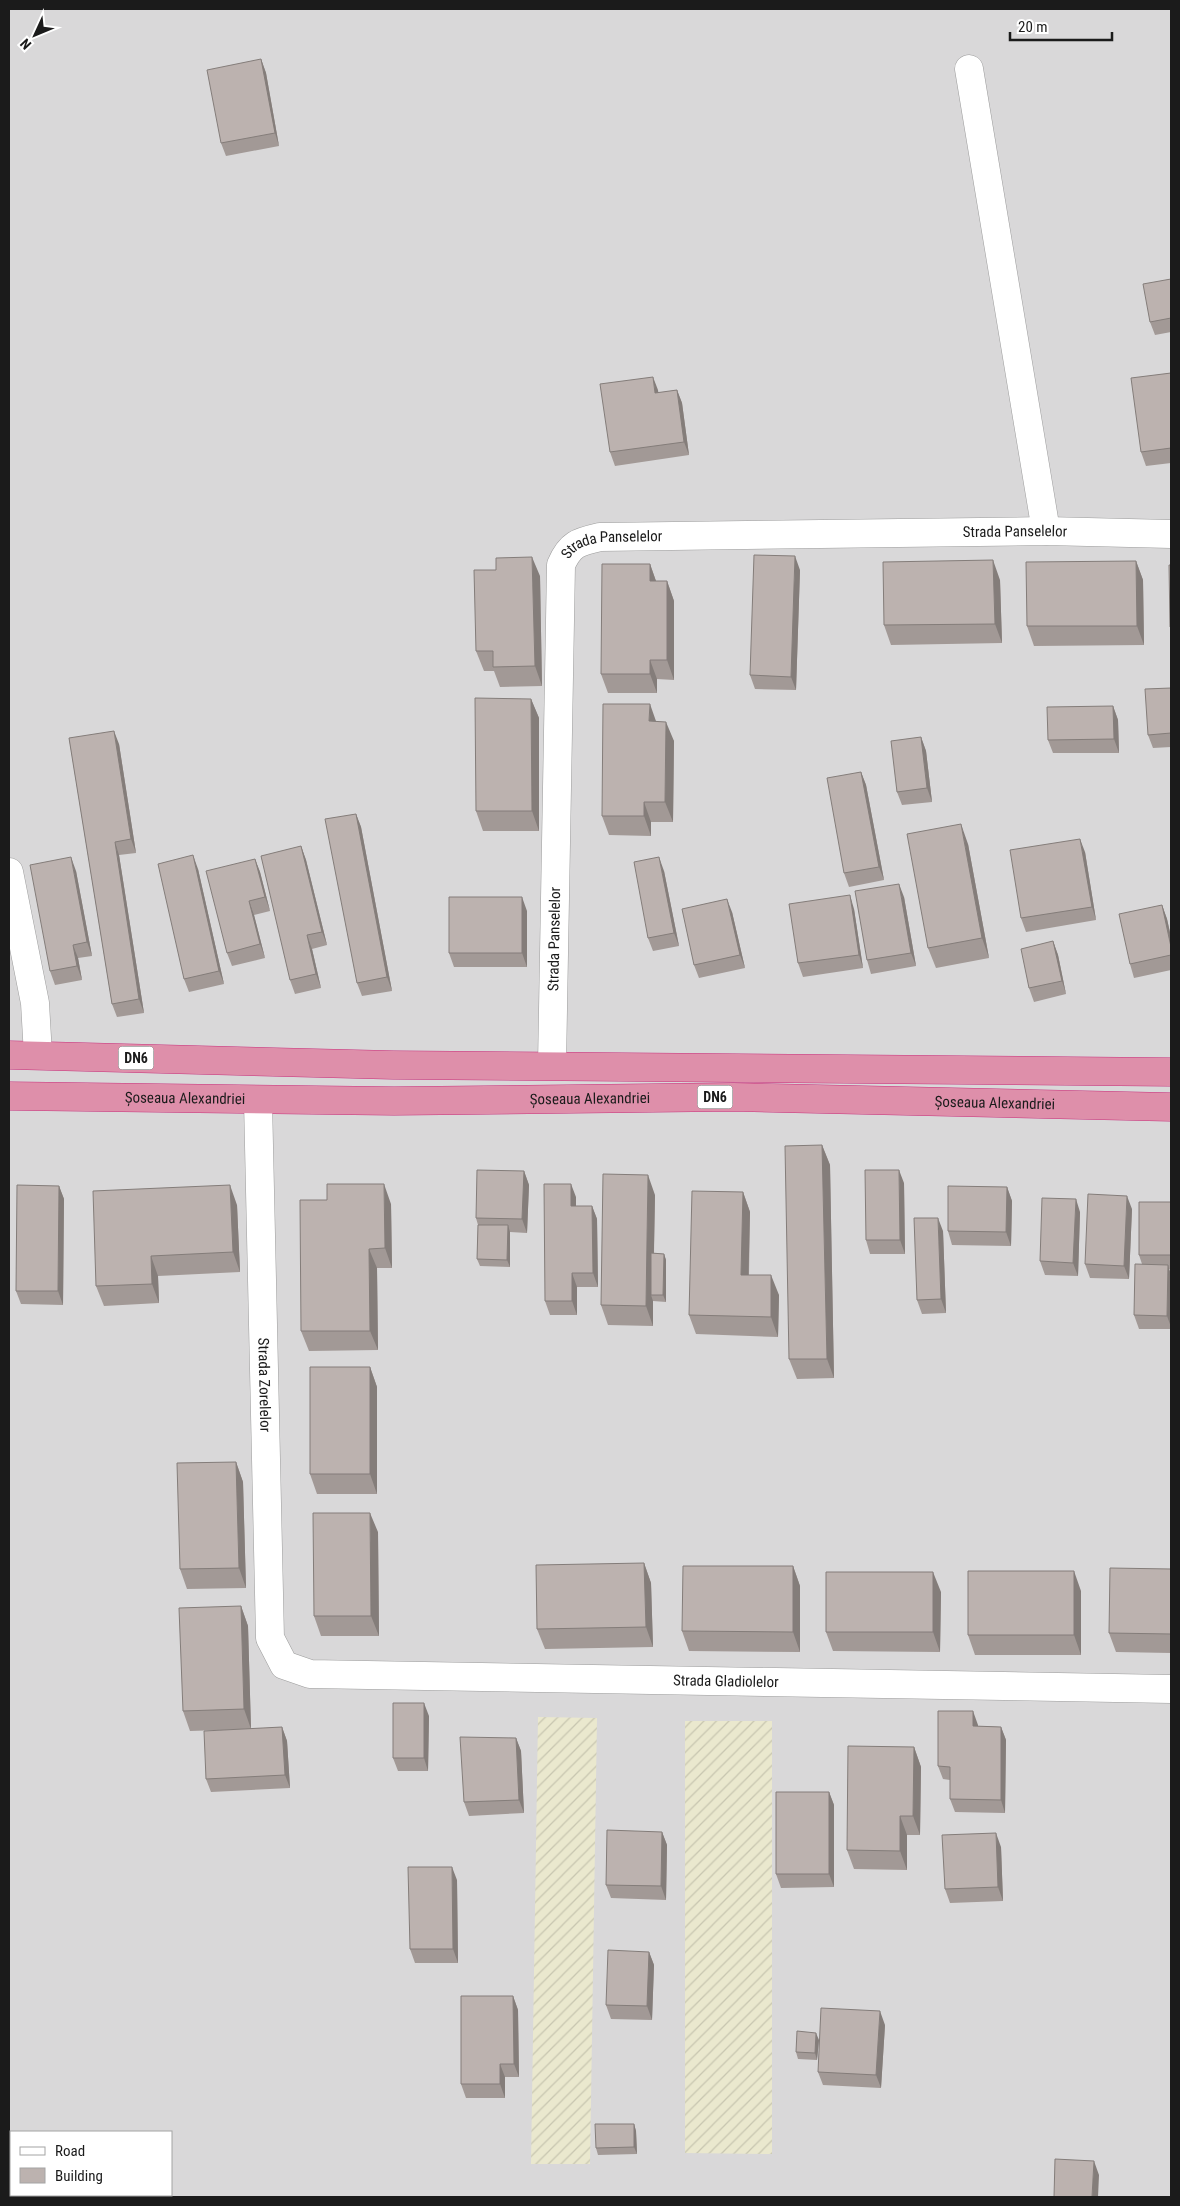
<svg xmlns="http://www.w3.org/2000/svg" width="1180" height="2206" viewBox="0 0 1180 2206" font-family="'Roboto Condensed',sans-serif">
<defs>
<pattern id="farmland-furrows" width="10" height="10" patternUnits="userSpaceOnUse" patternTransform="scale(1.25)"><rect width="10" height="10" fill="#eae8ce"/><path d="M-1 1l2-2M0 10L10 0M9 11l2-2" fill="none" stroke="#c8c6b0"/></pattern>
</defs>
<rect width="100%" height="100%" fill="#ece7e2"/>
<path fill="#d9d8d9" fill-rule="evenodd" d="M9,9H1171V2197H9ZM11,2132H171V2195H11Z"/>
<path fill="url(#farmland-furrows)" d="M538,1717L597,1718L590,2164H531Z
M685,1721H772V2154L685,2153Z"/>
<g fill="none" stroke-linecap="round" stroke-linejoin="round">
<defs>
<g id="street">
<path d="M969,69L1046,531"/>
<path d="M9,872L35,1003L38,1055"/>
<path id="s1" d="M552,1065L561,565C570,544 578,542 600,537L1046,531L1171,534"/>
<path id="s2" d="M258,1101L270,1638L284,1665L310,1674L1171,1689"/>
</g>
<g id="highway">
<path d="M9,1055L393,1065L1171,1072"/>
<path id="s3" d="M9,1096L394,1101L733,1097L1171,1107"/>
</g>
</defs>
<use href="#street" stroke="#9c9c9c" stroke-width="29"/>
<use href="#highway" stroke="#c7317c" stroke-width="29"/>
<use href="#street" stroke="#fff" stroke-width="28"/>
<use href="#highway" stroke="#de8faa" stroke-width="28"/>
</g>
<path fill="#a29996" d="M261,59L266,73L279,146L226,156L221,143Z
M1171,279V332L1155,335L1150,322Z
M1171,373V463L1146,466L1141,452Z
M658,390V393L677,390L682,403L689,455L615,466L610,452Z
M1136,561L1143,580L1144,645L1034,646L1027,626Z
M650,564L656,581H667L674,601V680L657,679V693H608L601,674Z
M800,570L796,690L755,689L750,675Z
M540,576L542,686L500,687L494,671H484L476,651Z
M1000,580L1002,643L891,645L884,625Z
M1171,688V747L1153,748L1148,735Z
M531,699L539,718V831H483L476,811Z
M1113,706L1118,720L1119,753H1053L1048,740Z
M656,721L674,741L673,822H651V836L609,835L602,816Z
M921,737L926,751L932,802L902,805L897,792Z
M69,738L119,744L136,853L119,855L144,1013L117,1017L112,1004Z
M861,772L866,785L884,880L849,887L844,873Z
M356,814L361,827L392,991L362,996L357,983Z
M968,844L989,958L936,968L928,948Z
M301,846L306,860L327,945L312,949L321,988L295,994L290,980Z
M1085,852L1096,920L1026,932L1021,918Z
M255,859L260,872L270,911L254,915L265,958L232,966L227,953Z
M198,869L224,984L189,992L184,979Z
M76,871L92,956L78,958L82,980L55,985L50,971Z
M664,871L679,946L653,951L648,938Z
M904,897L916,966L871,974L867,960Z
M1162,905L1167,919L1171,937V970L1134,978L1130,964Z
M854,909L863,968L803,977L798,963Z
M527,911V967H454L449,953Z
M732,912L745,968L699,978L694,965Z
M1053,941L1058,955L1066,994L1034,1002L1029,988Z
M822,1145L830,1165L834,1378L797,1379L789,1359Z
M524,1171L529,1185L527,1233L510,1232V1267L480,1266L477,1259L478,1225L476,1218Z
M904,1183L905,1254H870L866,1240Z
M59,1186L64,1199L63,1305L21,1304L16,1291Z
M1007,1187L1012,1201L1011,1246L952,1245L948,1231Z
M743,1192L750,1212L749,1275L779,1295L778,1337L696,1334L689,1315Z
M655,1195L654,1253L664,1254L666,1260V1302L653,1301V1326L608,1325L601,1305Z
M576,1197V1206H592L597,1219L598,1287H577V1315H550L545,1301Z
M1171,1202V1269H1169L1171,1275V1329H1139L1134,1315L1142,1264L1139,1255Z
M391,1204L392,1268H377L378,1350L309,1351L301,1331Z
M237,1205L240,1272L158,1276L159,1303L104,1306L96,1286Z
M1132,1209L1129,1279L1090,1278L1085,1264Z
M1080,1212L1078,1276L1045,1275L1040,1261Z
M943,1231L946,1313L922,1314L917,1300Z
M370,1367L377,1387V1494H317L310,1474Z
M236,1462L243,1482L246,1588L187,1589L180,1569Z
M378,1532L379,1636H321L314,1616Z
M644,1563L651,1583L653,1647L545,1649L537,1629Z
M793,1566L800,1586V1652L689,1651L682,1631Z
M1171,1569V1653L1116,1652L1109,1633Z
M1081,1591V1655H975L968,1635Z
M941,1592L940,1652L833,1651L826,1632Z
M241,1606L248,1626L251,1729L282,1727L287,1741L290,1788L211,1792L206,1779L220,1730L190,1731L183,1711Z
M429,1716L428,1771H398L393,1758Z
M978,1725V1726L1001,1727L1006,1740L1005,1813L955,1812L950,1799V1780L943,1779L938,1766Z
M516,1738L521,1751L524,1813L469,1816L464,1802Z
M914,1747L921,1767L920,1835H907V1870L854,1869L847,1850Z
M829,1792L834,1805V1887L781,1888L776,1874Z
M662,1832L667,1845L666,1900L611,1898L606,1885Z
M1001,1847L1003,1901L950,1903L945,1889Z
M457,1880L458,1963H415L410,1949Z
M649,1952L654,1965L652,2020L611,2019L606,2005Z
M513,1996L518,2010L519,2077H505V2098H466L461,2084Z
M885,2025L881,2088L823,2085L818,2072Z
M819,2040L817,2060L798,2059L796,2052Z
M634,2124L636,2131L637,2154L598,2155L596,2148Z"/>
<path fill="#847d7a" d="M261,59L266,73L279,146L275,133Z
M653,377L658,390L660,406L655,393Z
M677,390L682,403L689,455L684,442Z
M795,556L800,570L796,690L791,677Z
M532,557L540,576L542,686L535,666Z
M993,560L1000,580L1002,643L995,624Z
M1136,561L1143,580L1144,645L1137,626Z
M650,564L657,584L650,581Z
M667,581L674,601V680L667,660Z
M650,660L657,679V693L650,674Z
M531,699L539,718V831L532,811Z
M650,704L657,724L649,721Z
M1113,706L1118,720L1119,753L1114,739Z
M666,722L674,741L673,822L665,802Z
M114,731L119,744L136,853L131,839Z
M921,737L926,751L932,802L927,788Z
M861,772L866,785L884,880L879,867Z
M644,802L651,822V836L644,816Z
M356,814L361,827L392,991L387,977Z
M961,824L968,844L989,958L982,938Z
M1080,839L1085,852L1096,920L1092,907Z
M115,842L119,855L144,1013L139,999Z
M301,846L306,860L327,945L322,932Z
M193,855L198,869L224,984L219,971Z
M71,857L76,871L92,956L87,942Z
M659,857L664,871L679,946L674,933Z
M255,859L260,872L270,911L265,897Z
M899,884L904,897L916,966L911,953Z
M850,895L854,909L863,968L859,955Z
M522,897L527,911V967L522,953Z
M727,899L732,912L745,968L740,955Z
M249,901L254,915L265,958L260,944Z
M1162,905L1167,919L1171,937V947Z
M307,935L312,949L321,988L316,974Z
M1053,941L1058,955L1066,994L1062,981Z
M73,945L78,958L82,980L77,966Z
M822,1145L830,1165L834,1378L827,1359Z
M899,1170L904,1183L905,1254L900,1240Z
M524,1171L529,1185L527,1233L522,1219Z
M648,1175L655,1195L653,1295H651L653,1301V1326L646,1306Z
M384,1184L391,1204L392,1268L385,1248Z
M571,1184L576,1197V1219L571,1206Z
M230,1185L237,1205L240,1272L233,1252Z
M59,1186L64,1199L63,1305L58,1291Z
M1007,1187L1012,1201L1011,1246L1006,1232Z
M743,1192L750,1212L748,1295L741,1275Z
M1127,1196L1132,1209L1129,1279L1124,1266Z
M1076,1199L1080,1212L1078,1276L1073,1263Z
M592,1206L597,1219L598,1287L593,1273Z
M938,1218L943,1231L946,1313L941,1299Z
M508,1225L510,1232V1267L507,1260Z
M369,1249L377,1268L378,1350L370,1331Z
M664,1254L666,1260V1302L663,1295Z
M151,1256L158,1276L159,1303L152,1284Z
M1168,1265L1171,1275V1327L1167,1316Z
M572,1273L577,1287V1315L572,1301Z
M771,1275L779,1295L778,1337L771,1317Z
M370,1367L377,1387V1494L370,1474Z
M236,1462L243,1482L246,1588L239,1568Z
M370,1513L378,1532L379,1636L371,1616Z
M644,1563L651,1583L653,1647L646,1627Z
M793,1566L800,1586V1652L793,1632Z
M1074,1571L1081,1591V1655L1074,1635Z
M933,1572L941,1592L940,1652L933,1632Z
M241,1606L248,1626L251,1729L244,1709Z
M424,1703L429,1716L428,1771L424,1758Z
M973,1711L978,1725V1740L973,1726Z
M282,1727L287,1741L290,1788L285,1775Z
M1001,1727L1006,1740L1005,1813L1001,1800Z
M516,1738L521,1751L524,1813L519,1800Z
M914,1747L921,1767L920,1835L913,1816Z
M829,1792L834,1805V1887L829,1874Z
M900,1816L907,1835V1870L900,1851Z
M662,1832L667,1845L666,1900L661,1886Z
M996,1833L1001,1847L1003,1901L998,1887Z
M452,1867L457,1880L458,1963L453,1949Z
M649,1952L654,1965L652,2020L647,2006Z
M513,1996L518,2010L519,2077L514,2064Z
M880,2011L885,2025L881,2088L876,2075Z
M816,2033L819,2040L817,2060L815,2053Z
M500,2064L505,2077V2098L500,2084Z
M634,2124L636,2131L637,2154L634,2147Z
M1094,2161L1099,2175L1098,2197H1092Z"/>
<path fill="#bcb2af" stroke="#847d7a" d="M261,59L275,133L221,143L207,70Z
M1171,279V318L1150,322L1143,284Z
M1171,373V448L1141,452L1131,378Z
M653,377L655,393L677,390L684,442L610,452L600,384Z
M754,555L795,556L791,677L750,675Z
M532,557L535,666L493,667V651H476L474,570H496V558Z
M993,560L995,624L884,625L883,562Z
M1136,561L1137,626H1027L1026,562Z
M602,564H650V581H667V660H650V674H601Z
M1169,565H1171V627H1170Z
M1171,688V733L1148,735L1145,689Z
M475,698L531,699L532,811H476Z
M603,704H650L649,721L666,722L665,802H644V816H602Z
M1113,706L1114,739L1048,740L1047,707Z
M114,731L131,839L115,842L139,999L112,1004L69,738Z
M921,737L927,788L897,792L891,741Z
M861,772L879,867L844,873L827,778Z
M356,814L387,977L357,983L325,819Z
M961,824L982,938L928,948L907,834Z
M1080,839L1092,907L1021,918L1010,850Z
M301,846L322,932L307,935L316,974L290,980L261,856Z
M193,855L219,971L184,979L158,864Z
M71,857L87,942L73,945L77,966L50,971L30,865Z
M659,857L674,933L648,938L634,862Z
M255,859L265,897L249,901L260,944L227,953L206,871Z
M899,884L911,953L867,960L855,891Z
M850,895L859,955L798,963L789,904Z
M449,897H522V953H449Z
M727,899L740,955L694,965L682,909Z
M1162,905L1171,947V955L1130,964L1119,914Z
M1053,941L1062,981L1029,988L1021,949Z
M822,1145L827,1359H789L785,1146Z
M477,1170L524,1171L522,1219L476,1218Z
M865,1170H899L900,1240H866Z
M603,1174L648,1175L646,1306L601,1305Z
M327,1184H384L385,1248L369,1249L370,1331H301L300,1200H327Z
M544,1184H571V1206H592L593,1273H572V1301H545Z
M17,1185L59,1186L58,1291H16Z
M230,1185L233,1252L151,1256L152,1284L96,1286L93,1191Z
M948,1186L1007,1187L1006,1232L948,1231Z
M692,1191L743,1192L741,1275H771V1317L689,1315Z
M1088,1194L1127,1196L1124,1266L1085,1264Z
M1042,1198L1076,1199L1073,1263L1040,1261Z
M1139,1202H1171V1255H1139Z
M914,1218H938L941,1299L917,1300Z
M478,1225H508L507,1260L477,1259Z
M651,1253L664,1254L663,1295H651Z
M1135,1264L1168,1265L1167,1316L1134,1315Z
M310,1367H370V1474H310Z
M236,1462L239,1568L180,1569L177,1463Z
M313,1513H370L371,1616H314Z
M644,1563L646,1627L537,1629L536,1565Z
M683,1566H793V1632L682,1631Z
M1110,1568L1171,1569V1634L1109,1633Z
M968,1571H1074V1635H968Z
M826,1572H933V1632H826Z
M241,1606L244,1709L183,1711L179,1608Z
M393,1703H424V1758H393Z
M938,1711H973V1726L1001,1727V1800L950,1799V1767L938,1766Z
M282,1727L285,1775L206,1779L204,1731Z
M460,1737L516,1738L519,1800L464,1802Z
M848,1746L914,1747L913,1816H900V1851L847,1850Z
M776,1792H829V1874H776Z
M607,1830L662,1832L661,1886L606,1885Z
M996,1833L998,1887L945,1889L942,1835Z
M408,1867H452L453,1949H410Z
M608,1950L649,1952L647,2006L606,2005Z
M461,1996H513L514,2064H500V2084H461Z
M821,2008L880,2011L876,2075L818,2072Z
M797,2031L816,2033L815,2053L796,2052Z
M595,2124H634V2147L596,2148Z
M1055,2159L1094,2161L1092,2197H1054Z"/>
<g text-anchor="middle" stroke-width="4.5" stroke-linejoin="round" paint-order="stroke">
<g fill="#fff" stroke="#5f5f5f" stroke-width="1">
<rect x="118.5" y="1046.5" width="35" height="23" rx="4"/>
<rect x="697.5" y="1085.5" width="35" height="23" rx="4"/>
</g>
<g font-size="14" font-weight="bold" fill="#1b1b1b">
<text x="136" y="1063">DN6</text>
<text x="715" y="1102">DN6</text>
</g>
<g font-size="15" fill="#1b1b1b" stroke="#fff">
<text dy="5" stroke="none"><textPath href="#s1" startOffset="966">Strada Panselelor</textPath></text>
<text dy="5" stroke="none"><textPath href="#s1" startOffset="561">Strada Panselelor</textPath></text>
<text dy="5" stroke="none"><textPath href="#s1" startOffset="126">Strada Panselelor</textPath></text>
<text dy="5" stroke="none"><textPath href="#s3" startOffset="581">Șoseaua Alexandriei</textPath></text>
<text dy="5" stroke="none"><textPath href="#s3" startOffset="176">Șoseaua Alexandriei</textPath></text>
<text dy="5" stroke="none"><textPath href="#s3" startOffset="986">Șoseaua Alexandriei</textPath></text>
<text dy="5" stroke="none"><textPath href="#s2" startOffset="284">Strada Zorelelor</textPath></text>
<text dy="5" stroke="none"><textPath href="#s2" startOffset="1011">Strada Gladiolelor</textPath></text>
</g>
</g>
<rect width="1180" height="2206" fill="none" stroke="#1b1b1b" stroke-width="20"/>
<rect x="10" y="2131" width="162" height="65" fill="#ffffff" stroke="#a4a4a4"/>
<rect x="20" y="2147" width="25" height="8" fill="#ffffff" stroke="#a4a4a4"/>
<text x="55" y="2156" font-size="15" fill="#1b1b1b">Road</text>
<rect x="20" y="2168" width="25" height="15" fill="#bcb2af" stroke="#a4a4a4"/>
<text x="55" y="2181" font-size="15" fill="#1b1b1b">Building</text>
<g transform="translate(35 35) rotate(226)" stroke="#ffffff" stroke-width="4" paint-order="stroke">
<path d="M0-4L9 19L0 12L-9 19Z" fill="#1b1b1b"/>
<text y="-8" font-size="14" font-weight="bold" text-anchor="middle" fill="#1b1b1b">N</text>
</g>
<path d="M1010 32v8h102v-8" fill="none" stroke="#1b1b1b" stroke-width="2.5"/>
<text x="1018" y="32" font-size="15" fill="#1b1b1b" stroke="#ffffff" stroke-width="4" paint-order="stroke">20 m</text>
</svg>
